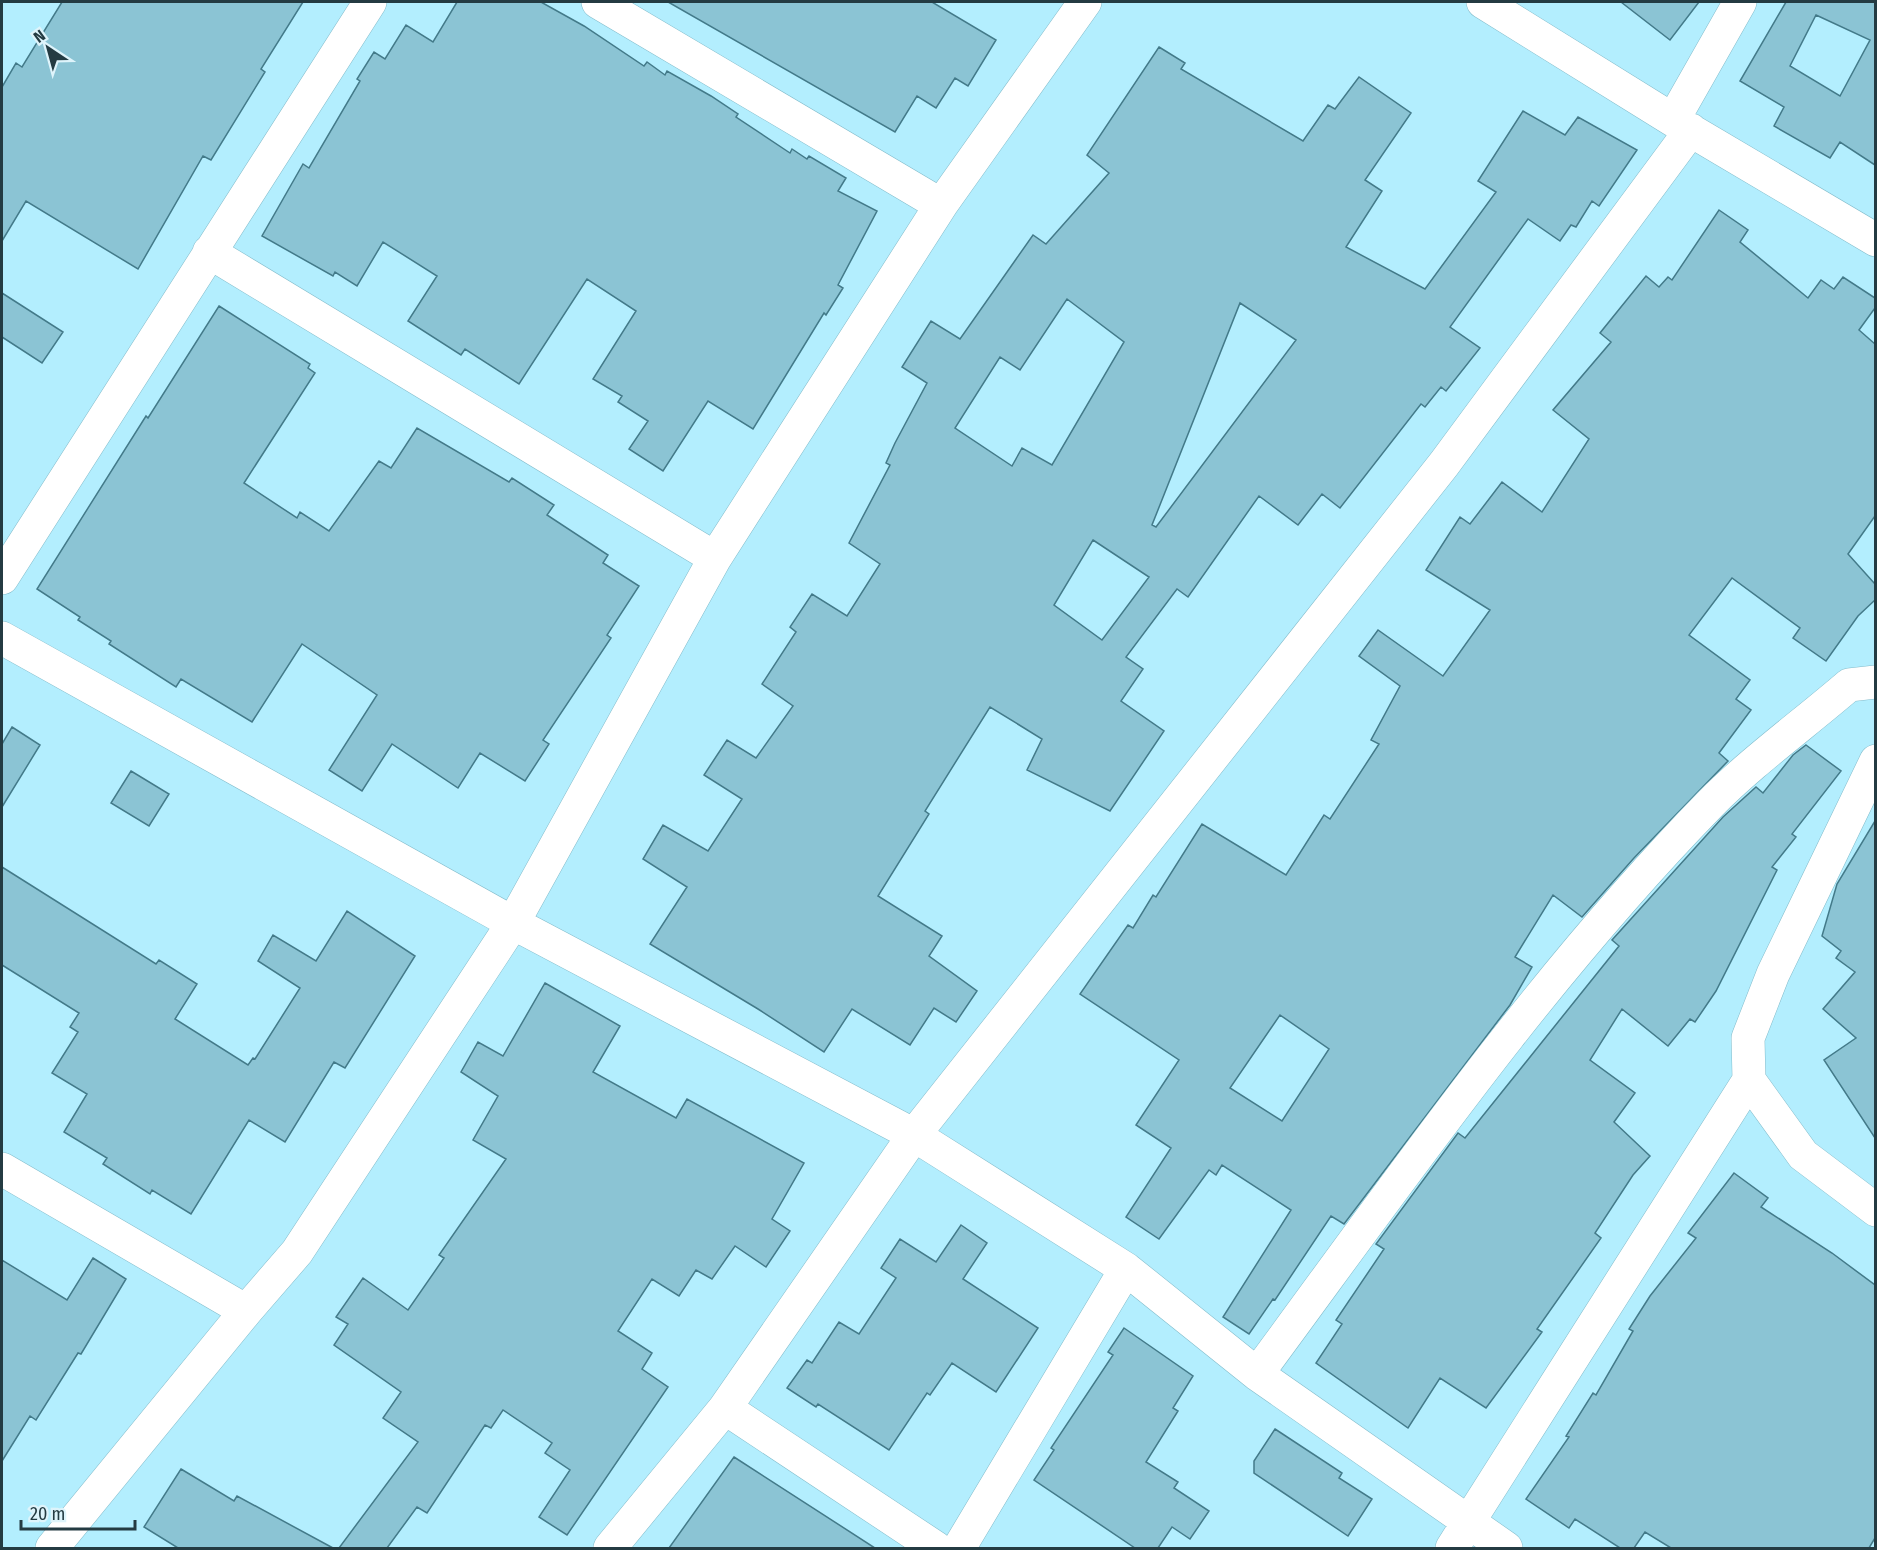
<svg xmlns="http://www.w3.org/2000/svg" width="1877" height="1550" viewBox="0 0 1877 1550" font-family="'Fira Sans Condensed',sans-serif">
<rect width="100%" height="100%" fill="#b3eefe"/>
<path fill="#8bc4d4" stroke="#437a89" stroke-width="1.5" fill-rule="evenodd" d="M62,2H303L261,69L265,72L211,160L203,156L138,269L26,201L2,241V87L16,63L22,67Z
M457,2H541L584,26L644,66L647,62L665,75L667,71L711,96L738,114L736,117L790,153L792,149L807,159L809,156L846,178L838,191L877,211L838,285L843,288L826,315L824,313L753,429L708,401L663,471L629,449L648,421L618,402L622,396L593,379L636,311L587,279L519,384L465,349L461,355L408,321L437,276L383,242L357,286L335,272L333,276L262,236L303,164L309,168L360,81L357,79L374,52L385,59L406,25L433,42Z
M668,2H932L996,40L968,86L955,78L936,108L917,96L895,132Z
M1621,2H1699L1670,40Z
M1786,2H1875V165L1840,142L1830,158L1774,126L1784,107L1740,81ZM1816,15L1870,40L1840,96L1790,66Z
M1159,47L1185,63L1181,69L1303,141L1328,105L1335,109L1359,77L1411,113L1365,180L1382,191L1346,247L1425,289L1496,192L1478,181L1523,111L1565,135L1578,117L1637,150L1599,206L1592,201L1576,227L1571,225L1560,241L1528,219L1450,327L1480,348L1446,391L1441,387L1425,407L1421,404L1340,508L1322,494L1298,525L1259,496L1188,597L1177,589L1126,657L1143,669L1121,701L1164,731L1110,811L1027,770L1042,739L990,707L925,811L929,814L878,896L942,936L929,956L977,991L956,1022L934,1008L910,1045L852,1009L824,1052L758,1009L650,944L687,887L643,859L663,825L708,851L742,799L704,775L727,740L756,758L793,706L762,684L796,632L790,627L812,594L847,616L880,564L849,543L890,465L886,463L895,443L927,383L902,367L931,321L960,339L1033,235L1046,244L1109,173L1087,155ZM1067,299L1124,342L1052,465L1022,448L1012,466L955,428L1000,357L1020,370ZM1240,303L1296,340L1156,527L1152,525ZM1093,540L1149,577L1102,640L1054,605Z
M1719,210L1748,230L1740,242L1808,298L1821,280L1834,289L1843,277L1875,298V308L1859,330L1875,344V516L1848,554L1875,584V600L1858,616L1826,661L1793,638L1800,628L1732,578L1689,635L1750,680L1736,699L1751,710L1719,753L1728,761L1634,858L1582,917L1553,895L1515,957L1532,967L1510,1005L1344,1224L1331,1216L1275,1300L1273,1299L1249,1334L1223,1317L1291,1210L1222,1165L1216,1175L1209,1170L1159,1239L1126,1217L1171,1148L1136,1125L1179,1060L1080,994L1128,925L1133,928L1153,895L1156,897L1202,824L1286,875L1324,815L1330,819L1379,744L1371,740L1400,686L1359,656L1378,630L1443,676L1490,610L1426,570L1460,517L1470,524L1502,482L1542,512L1589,439L1553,410L1611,342L1600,333L1646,276L1659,287L1668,277L1672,280ZM1280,1015L1329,1049L1282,1121L1230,1088Z
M2,293L63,332L42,363L2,337Z
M219,306L310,364L308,368L315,373L244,483L297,518L300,512L329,531L379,461L391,468L417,428L509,482L512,478L554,505L547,515L608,555L603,563L639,586L607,635L611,638L543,740L549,744L525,781L480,753L458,788L392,744L362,791L329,770L377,695L302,644L252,722L181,679L176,687L109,644L111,641L78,620L80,617L37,589L146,416L148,418Z
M12,727L40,745L2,807V744Z
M1806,745L1841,771L1792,834L1796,837L1772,867L1777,870L1716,991L1695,1022L1690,1019L1668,1046L1622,1009L1590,1060L1635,1093L1614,1122L1650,1156L1633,1175L1595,1233L1601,1238L1537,1329L1542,1332L1486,1408L1440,1378L1408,1428L1316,1363L1342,1324L1336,1320L1384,1249L1376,1244L1458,1133L1465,1138L1619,946L1612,940L1723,817L1756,787L1763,793L1793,755Z
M131,771L169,794L149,826L111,803Z
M1875,821V1138L1824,1060L1856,1038L1823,1009L1855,972L1836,958L1841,951L1822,936L1837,884Z
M2,867L156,964L159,960L197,984L175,1019L248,1065L253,1058L255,1059L300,988L258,961L273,935L316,961L347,911L415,956L345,1068L334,1062L285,1142L249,1120L191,1214L152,1190L150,1194L103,1164L107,1158L64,1132L87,1094L52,1073L78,1032L70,1027L79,1013L2,965Z
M545,983L620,1026L593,1072L676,1118L687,1099L804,1163L772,1219L790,1231L766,1267L735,1246L712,1279L696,1270L679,1296L652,1279L618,1331L652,1353L642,1369L668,1387L567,1535L539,1517L570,1470L545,1453L552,1443L503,1410L491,1428L485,1425L427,1513L417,1507L387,1548H339L418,1442L383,1418L401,1392L334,1345L348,1324L336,1317L363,1278L408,1310L444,1258L439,1255L506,1159L473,1140L498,1096L461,1072L478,1042L503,1056Z
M1734,1173L1768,1198L1761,1207L1832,1253L1875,1285V1538L1869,1548H1671L1645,1532L1634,1548H1620L1575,1519L1569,1528L1526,1499L1569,1437L1566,1436L1593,1393L1596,1395L1633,1331L1629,1329L1650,1296L1696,1238L1688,1233Z
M961,1225L987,1243L963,1279L1038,1328L996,1392L952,1363L930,1395L927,1393L889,1450L818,1404L816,1407L787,1388L807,1360L812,1363L839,1322L859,1334L896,1278L881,1268L900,1239L936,1262Z
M93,1258L126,1279L81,1354L78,1353L36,1420L30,1416L2,1461V1260L67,1300Z
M1124,1328L1193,1376L1173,1408L1178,1411L1146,1462L1178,1482L1174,1488L1209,1511L1190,1539L1172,1527L1158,1548H1135L1034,1480L1054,1450L1051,1448L1113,1355L1108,1352Z
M1275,1429L1342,1473L1339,1478L1372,1499L1348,1536L1254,1473V1461Z
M734,1457L875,1548H669Z
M181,1469L234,1501L237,1496L333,1548H178L144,1527Z"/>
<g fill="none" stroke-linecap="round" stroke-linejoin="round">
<defs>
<path id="minor" d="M598,2L941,205
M1483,2L1673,120L1876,240
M1673,120L1740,2
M209,252L715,558
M2,578L370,2
M2,638L513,923L914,1135L1126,1269L1257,1374L1506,1548
M1749,1080L1803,1155L1876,1210
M2,1169L246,1311
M1257,1374C1401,1179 1540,978 1710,804C1750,763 1805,723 1849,685L1876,682
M725,1408L936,1548
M52,1548L246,1311L297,1252L513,923L715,558L941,205L1085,2
M610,1548L725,1408L914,1135L1444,464L1691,130
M959,1548L1126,1269
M1452,1548L1749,1080L1748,1038L1773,974L1876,761"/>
</defs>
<use href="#minor" stroke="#83bccb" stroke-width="34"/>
<use href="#minor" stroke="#fff" stroke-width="33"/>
</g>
<rect width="1877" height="1550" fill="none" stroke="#243b42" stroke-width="6"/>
<g transform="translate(48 48) rotate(324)" stroke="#def4fb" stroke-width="4.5" paint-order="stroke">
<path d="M0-4.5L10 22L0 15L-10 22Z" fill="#243b42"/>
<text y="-9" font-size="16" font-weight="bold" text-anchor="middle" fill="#243b42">N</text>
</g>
<path d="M21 1520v9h114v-9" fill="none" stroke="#243b42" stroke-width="3"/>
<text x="30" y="1520" font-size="18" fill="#243b42" stroke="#def4fb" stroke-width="4.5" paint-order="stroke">20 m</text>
</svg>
